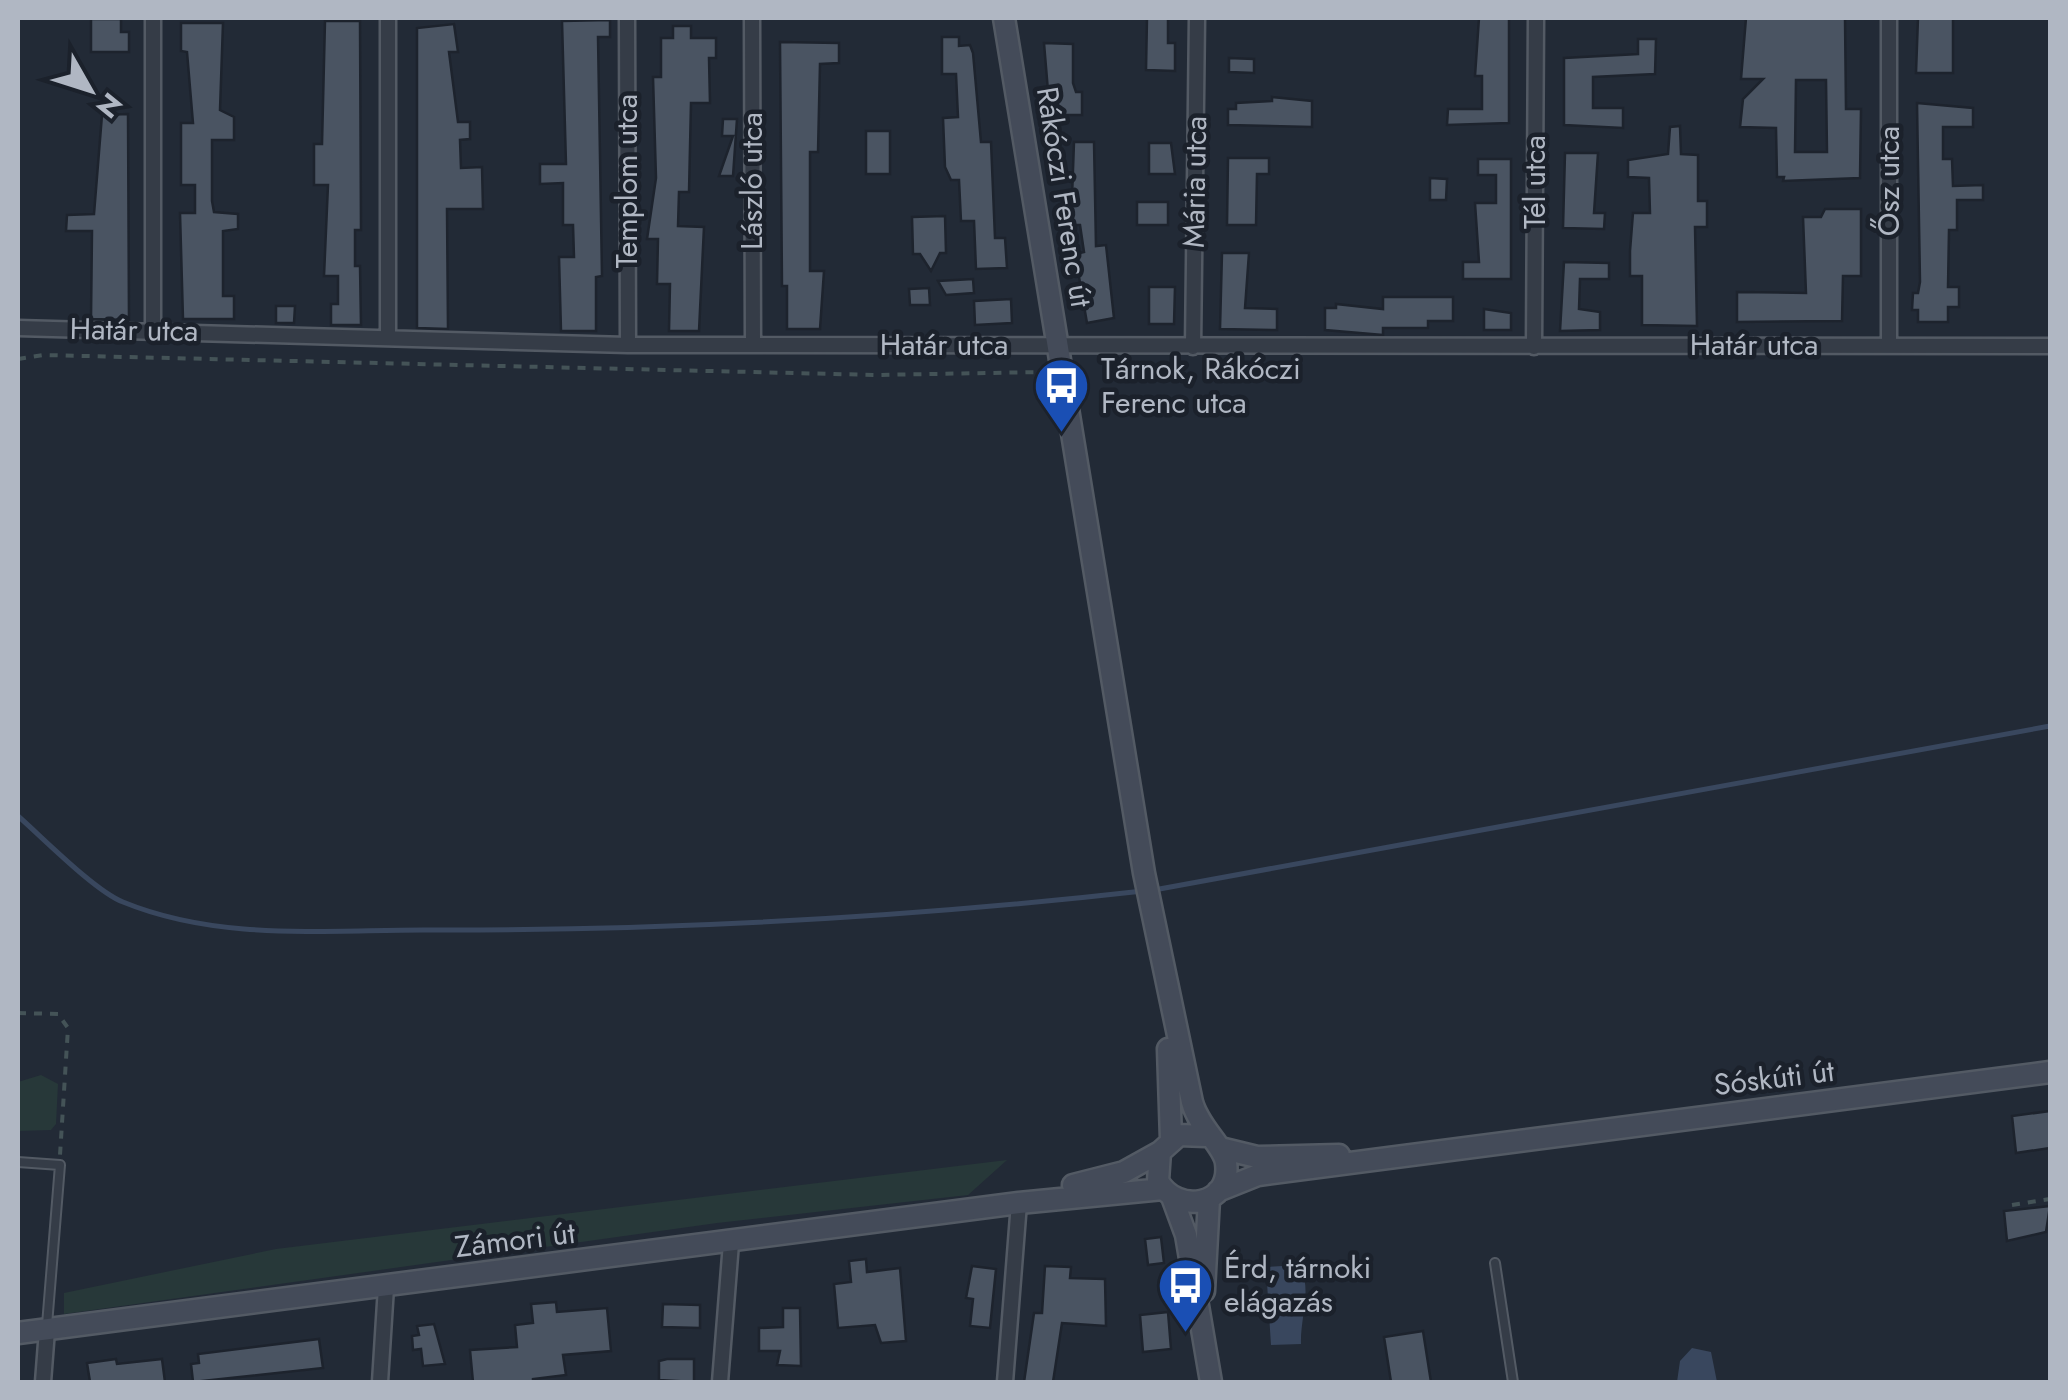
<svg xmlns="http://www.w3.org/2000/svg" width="2068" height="1400" viewBox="0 0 2068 1400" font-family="Jost,sans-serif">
<rect width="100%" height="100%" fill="#222a36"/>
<path fill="#273839" d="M41,1075L58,1084L56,1124L51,1130L18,1131V1082Z
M1007,1160L968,1195L717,1223L64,1314V1293L276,1249Z"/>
<path fill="#39475e" d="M1299,1265C1313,1288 1300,1317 1301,1344L1271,1345L1266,1267Z
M1692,1348L1711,1352L1717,1382H1677L1680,1361Z"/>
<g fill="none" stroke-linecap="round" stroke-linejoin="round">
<path stroke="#39475e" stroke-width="5" d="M18,816C43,838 95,891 123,902C218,941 323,930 423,930C664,931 903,918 1143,891
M1154,890L2050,726"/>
</g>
<path fill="#4a5462" stroke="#1d232d" stroke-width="2.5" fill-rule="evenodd" d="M1147,18H1168V43H1175V71L1146,70Z
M1479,18H1509V123L1447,125L1448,109H1482V76H1475Z
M1746,18H1845L1846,109H1861L1860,178L1783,181L1784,177H1777L1776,128L1740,127L1743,99L1763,79H1741ZM1796,80H1826L1827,152H1795Z
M1918,18H1953V73H1916Z
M91,19H121V32H129V52H91Z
M610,20V37H598L602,276L596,277V331H561L559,257H574L573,225H563V183L540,184V164H566L562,21Z
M325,21H360L361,230H355V266H360L361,325H331V304H338V276H324L328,185H314V144H322Z
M181,23H223L220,110L234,117V140H212V201L214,212L238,214V229L223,231V296H234V319H183L180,213H195V185H181V123H193L187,52L181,51Z
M454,24L458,52H449L458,122H470V139L460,140L461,168L482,167L483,209H447L448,329L417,328V28Z
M673,26H691V38H716V58H709L710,103H691L689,192H679L678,226L704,227L699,331H669L670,284H657L658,239H647L656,178L653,77H661V38H673Z
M942,37H959V46L970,45L973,53L981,142H991L995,238H1005L1007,268L976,269L974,221H961L959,180H951L945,167L943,118L958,117L956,74H942Z
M1638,39H1656L1655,74L1593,77V108H1623V128L1564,125V58L1638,54Z
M780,42L839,43V63L820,64L818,152H810V271H824L820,329H787V286H782Z
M1044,43L1073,44V83L1076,92H1082V115H1050Z
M1229,58L1254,59V73L1229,72Z
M1272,97L1312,101V127L1228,125V109H1236V103L1272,101Z
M1917,103L1973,108V127H1943V159H1952L1953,186L1983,185V200H1957V230H1949L1948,287H1959V307H1948V322H1918V310H1912L1913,293H1918L1920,282Z
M128,114L129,320L91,319L92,231H66L67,215L94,214L102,115Z
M723,119H737L733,176H719L733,136H722Z
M1680,126L1681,154L1698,155V201H1707V227H1695L1697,326L1642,325V276H1630V251L1633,213H1650L1649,178L1628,177V160L1668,154L1670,127Z
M866,131H890V174H866Z
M1074,142H1094L1096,246L1106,245L1114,318L1087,323L1075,254L1084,252L1080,225H1071Z
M1149,143H1171L1175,174H1149Z
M1565,153H1598L1594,213H1605L1604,229L1563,228Z
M1228,158H1269V174H1257L1256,225H1227Z
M1478,159H1511V279H1463V262H1479L1475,203H1496V175H1478Z
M1430,178L1447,179L1446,200H1430Z
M1137,202H1168V225H1137Z
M1825,209H1861V276H1843L1842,321L1737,322V292L1806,293L1803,217H1821Z
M945,216L946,253H940L931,271L920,254H913L912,217Z
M1222,253H1249L1245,308L1277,309V330L1220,329Z
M1564,262L1609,263V279H1580L1579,309L1600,312V330L1560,331Z
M973,279L974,293L946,295L938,281Z
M1149,287H1175L1174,324H1149Z
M929,288L930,305H910L909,289Z
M1383,297H1453V321H1428V328H1383V335L1325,330V308H1336V304L1383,309Z
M1011,299L1012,323L975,325L974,301Z
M276,306H295L294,323H276Z
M1484,309L1511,313V330H1484Z
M2050,1111V1148L2016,1153L2012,1116Z
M2050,1206L2046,1232L2007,1241L2004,1211Z
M1161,1237L1164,1263L1148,1265L1145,1239Z
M866,1259L867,1272L900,1268L906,1341L881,1343L875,1325L838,1328L834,1284L851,1282L849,1261Z
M972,1266L996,1269L990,1328L970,1326L973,1299L966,1298Z
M1045,1266L1071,1267L1070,1278L1105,1279L1106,1326L1062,1323L1053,1382H1024L1034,1313H1042Z
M556,1302L557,1312L607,1308L611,1351L563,1355L566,1375L533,1379V1382H473L470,1350L517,1347L515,1325L533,1323L531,1304Z
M663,1304L700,1305V1328L662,1327Z
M783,1308H800L801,1366L777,1365L780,1351H759V1328L783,1327Z
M1168,1312L1171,1349L1143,1352L1140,1315Z
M434,1324L445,1364L423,1366L421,1349L413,1350L412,1336L419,1335L417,1326Z
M1423,1331L1431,1382H1391L1384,1337Z
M319,1339L323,1368L193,1382L191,1364L199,1363L198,1354Z
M116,1359L117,1364L162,1359L165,1382H90L87,1363Z
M667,1359H694V1382L659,1380V1361Z"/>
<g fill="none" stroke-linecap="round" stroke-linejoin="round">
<defs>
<path id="lane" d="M18,1162L60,1165L47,1325
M1495,1263L1513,1382"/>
<path id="street" d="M153,18V330
M388,18V338
M627,18L628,345
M752,18L753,345
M1889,18V344
M18,328L628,345L2050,346
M1193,347L1197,18
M1534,347L1536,18
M43,1382L47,1330
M380,1382L386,1287
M720,1382L731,1243
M1005,1382L1019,1203"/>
<path id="secondary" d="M1004,18L1144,873L1192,1102C1199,1128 1224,1146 1226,1163C1232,1206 1177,1215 1158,1181L1160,1152L1179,1135L1206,1136
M1168,1049L1171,1139
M1220,1148L1257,1157L1339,1155
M1073,1185L1124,1172L1160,1152
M1218,1191L1258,1175L2050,1072
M1172,1197L1186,1235L1211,1382
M1204,1291L1209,1199
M18,1333L1019,1203L1163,1189"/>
</defs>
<use href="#lane" stroke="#535a64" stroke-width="12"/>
<use href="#street" stroke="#535a64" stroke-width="19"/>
<use href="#secondary" stroke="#535a64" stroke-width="25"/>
<path stroke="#445357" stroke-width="4" stroke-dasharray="8 8" stroke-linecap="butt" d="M18,359L43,355L876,375L1042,372
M18,1013L58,1014L68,1028L60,1155
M2012,1205L2050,1199
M2049,1226H2050"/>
<use href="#lane" stroke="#353c47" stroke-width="8"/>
<use href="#street" stroke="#353c47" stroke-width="14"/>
<use href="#secondary" stroke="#444b59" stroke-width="20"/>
</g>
<defs>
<symbol id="bus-pin" viewBox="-11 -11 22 30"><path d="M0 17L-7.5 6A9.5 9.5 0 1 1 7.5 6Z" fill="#1a4fb4" stroke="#1b212b"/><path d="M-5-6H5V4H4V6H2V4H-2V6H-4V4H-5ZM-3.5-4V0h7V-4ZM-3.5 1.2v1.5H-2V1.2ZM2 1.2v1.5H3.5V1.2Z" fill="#fff"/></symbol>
</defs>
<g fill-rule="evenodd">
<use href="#bus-pin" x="1030" y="354" width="63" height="86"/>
<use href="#bus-pin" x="1154" y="1254" width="63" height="86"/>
</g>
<g text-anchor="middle" stroke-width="9" stroke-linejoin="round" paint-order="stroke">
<g font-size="30" fill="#b0b7c3" stroke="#1b212b">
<text transform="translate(627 181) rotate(-90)" y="10">Templom utca</text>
<text transform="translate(752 181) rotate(-90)" y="10">László utca</text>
<text transform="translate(1889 181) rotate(-90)" y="10">Ősz utca</text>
<text transform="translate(1195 182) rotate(-89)" y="10">Mária utca</text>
<text transform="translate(1535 182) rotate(-90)" y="10">Tél utca</text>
<text transform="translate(1064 197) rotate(81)" y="10">Rákóczi Ferenc út</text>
<text transform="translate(134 330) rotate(1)" y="10">Határ utca</text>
<text x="944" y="355">Határ utca</text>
<text x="1754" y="355">Határ utca</text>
<text transform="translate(1774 1078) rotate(-7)" y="10">Sóskúti út</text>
<text transform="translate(515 1240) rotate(-7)" y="10">Zámori út</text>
</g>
<g font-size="30" fill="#b0b7c3" stroke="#1b212b" text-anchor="start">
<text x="1101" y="379">Tárnok, Rákóczi<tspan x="1101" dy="34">Ferenc utca</tspan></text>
<text x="1224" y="1278">Érd, tárnoki<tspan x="1224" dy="34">elágazás</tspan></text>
</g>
</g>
<rect width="2068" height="1400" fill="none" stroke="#b0b7c3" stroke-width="40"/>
<g transform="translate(90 90) rotate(129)" stroke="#1b212b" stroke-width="8" paint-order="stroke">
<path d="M0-8L18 38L0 25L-18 38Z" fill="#b0b7c3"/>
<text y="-15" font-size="28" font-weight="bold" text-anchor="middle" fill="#b0b7c3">N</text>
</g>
</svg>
